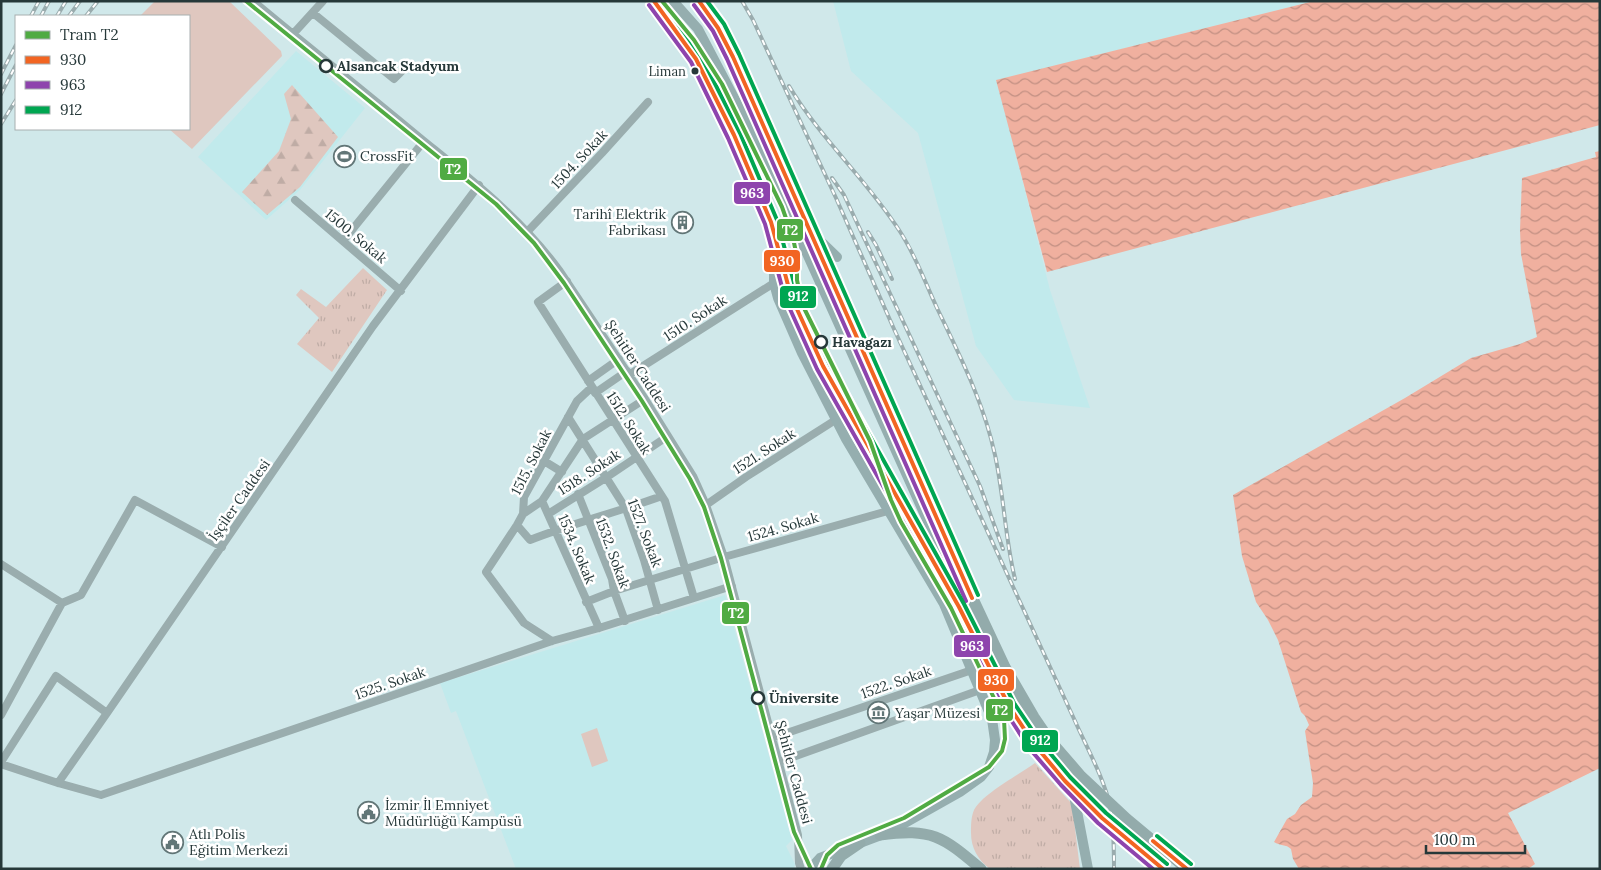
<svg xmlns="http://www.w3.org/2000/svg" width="1601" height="870" viewBox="0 0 1601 870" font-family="Lora,serif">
<defs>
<pattern id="grass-tufts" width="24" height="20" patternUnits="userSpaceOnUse" patternTransform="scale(1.25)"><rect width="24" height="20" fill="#dfc7bf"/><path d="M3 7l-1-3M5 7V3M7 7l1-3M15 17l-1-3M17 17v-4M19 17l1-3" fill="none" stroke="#bfaca5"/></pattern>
<pattern id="forest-firs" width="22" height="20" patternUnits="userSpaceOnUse" patternTransform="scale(1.25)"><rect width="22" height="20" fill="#dfc7bf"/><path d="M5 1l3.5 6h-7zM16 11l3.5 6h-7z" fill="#bfaca5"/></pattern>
<pattern id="water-waves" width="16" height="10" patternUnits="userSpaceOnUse" patternTransform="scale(1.25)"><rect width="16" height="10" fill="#f0b09f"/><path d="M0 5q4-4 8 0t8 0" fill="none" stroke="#c29083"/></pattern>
</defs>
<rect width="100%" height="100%" fill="#d0e8ea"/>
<path fill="#c1eaec" d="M833,1H1314L997,80L1050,290L1090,408L1014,400L976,346L918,133L851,71Z
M296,51L365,108L300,190L266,220L198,157Z
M725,595L792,840L786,846L795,864L794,869H516L456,711L451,713L440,683Z"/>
<path fill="url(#grass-tufts)" d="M363,268L387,290L332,372L297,344L319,318L296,295L301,289L326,307Z
M1035,763L1072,804L1080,869H990C978,860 971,848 971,833C971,825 971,817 974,810C982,794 1020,774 1035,763Z"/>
<path fill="url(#forest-firs)" d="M292,85L338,137L300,187L267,215L242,192L279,151L291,119L284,94Z"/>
<path fill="#dfc7bf" d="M155,1H229L281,51L282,56L192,149L169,129H189V16H140Z
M597,728L608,761L592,767L581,734Z"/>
<path fill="url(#water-waves)" d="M1314,1H1600V125L1047,272L996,80Z
M1600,151V768L1508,813L1535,864L1528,869H1299L1293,859L1291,849C1286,844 1280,846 1274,842L1287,819L1295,814L1301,805L1312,797L1313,783L1305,731L1309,725L1305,716L1301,712L1278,640L1268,620L1256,602L1242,556L1233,495L1405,398L1471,358L1520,344L1537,337L1521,254L1520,230L1522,178L1596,157L1595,152Z"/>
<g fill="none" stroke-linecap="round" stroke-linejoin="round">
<path stroke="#9aadae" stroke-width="8" d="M253,1C308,47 364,91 419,137C469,178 520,217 559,270L645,399L693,476L706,505L724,557L798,835L799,863L801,869
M313,13L394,79L407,66
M293,34L323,1
M295,200L401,291
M527,232L602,153L648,102
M343,241L424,141
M567,281L538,302L665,501L694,598
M629,375L774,283
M588,381L619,359
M595,393L627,371
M568,417L626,509L644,560L658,610
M544,461L562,472
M578,494L612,579L614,591L625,621
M542,501L583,439L645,399
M706,505L746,477L837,419
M523,514L542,501L599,628
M548,514L607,477L668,436
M517,525L530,540C573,523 618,512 662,496
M1,564L62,603
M586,602L614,591L724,557L888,511
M552,641L524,623L486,572L517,525L523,514L524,497L577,401L592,387
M1,715L62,603L81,595L135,500L222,547
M772,738L972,670
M1,762L56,676L107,713
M779,762L980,690
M1,764L58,783L101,795L552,641L599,628L732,586
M58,783L107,713L373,326L479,185"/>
<path stroke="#95aeaf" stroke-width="10" d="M654,1L696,59L734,135L766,209L771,222L774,245V283L778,298L802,353L846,439L944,604L992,719L995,740L994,752L989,767L981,777L960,792L889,832L820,858L810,869
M673,1L698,29L754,136L947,564L989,652L1030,727L1072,785L1088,869
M809,230L837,257"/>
<path stroke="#93abab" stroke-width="11" d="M699,1C719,23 730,50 742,77
M771,222L776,234L787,286L823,366L959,607
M880,835C932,828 942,836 981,869
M832,869L841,856L860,843"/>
<defs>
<path id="rail" d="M742,1L753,20L836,198L894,329L1075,721C1086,746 1105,780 1110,807C1114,827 1114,848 1114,869
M31,16L39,1
M41,16L49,1
M57,16L66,1
M69,16L80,1
M86,16L98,1
M1,74L16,45
M789,86C820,138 866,179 899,230C915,254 925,282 937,308C960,356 984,403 995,455C1004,496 1005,538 1015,579
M1,94L16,65
M1,124L16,100
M832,178L844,195L980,486L1003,549
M868,232L876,245L892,279"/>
</defs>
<use href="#rail" stroke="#9aacae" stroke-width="4"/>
<use href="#rail" stroke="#fff" stroke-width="2" stroke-dasharray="5.5" stroke-linecap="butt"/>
<path stroke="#93abab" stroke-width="11" d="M742,77L931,509L1005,667L1034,717L1049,739L1081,776L1127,819L1187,869
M959,607C978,647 996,688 1021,725C1043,759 1071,790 1101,818C1121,836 1142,852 1163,869"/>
<defs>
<path id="bus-1" d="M654,1L696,59L734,135L771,222L791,296L823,366L959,607L1009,706L1034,744L1065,781L1102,818L1163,869
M699,1L718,28L733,57L972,598
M1153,841L1187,869"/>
<path id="bus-2" d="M649,5L691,62L728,138L765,224L785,298L817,369L953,610L1004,709L1029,748L1061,785L1098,823L1153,869
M694,5L713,31L727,59L966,601"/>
<path id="bus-3" d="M662,1L701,56L740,133L777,220L797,294L829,363L964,604L1014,703L1039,740L1070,777L1106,813L1167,864
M707,1L724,24L739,54L978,595
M1157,836L1191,864"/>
</defs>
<use href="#bus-1" stroke="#fff" stroke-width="8"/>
<use href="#bus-2" stroke="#fff" stroke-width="8"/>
<use href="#bus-3" stroke="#fff" stroke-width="8"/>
<use href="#bus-1" stroke="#f26522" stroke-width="4"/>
<use href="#bus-2" stroke="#8e44ad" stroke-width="4"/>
<use href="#bus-3" stroke="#00a651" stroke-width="4"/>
<defs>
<path id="tram-1" d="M246,1L496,204L534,243L564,283L642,401L690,479L704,507L721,558L794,832L811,869
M662,1L694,40L722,84L782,207L793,238L797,257V280L802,304L870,441L891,500L901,522L951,608L1004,719L1005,739L1002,751L989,767L904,818L838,845L827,855L821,869"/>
</defs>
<use href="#tram-1" stroke="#fff" stroke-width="8"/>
<use href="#tram-1" stroke="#50ab43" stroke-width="4"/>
</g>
<defs>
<symbol id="stadium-ring" viewBox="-11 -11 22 22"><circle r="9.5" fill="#fff" stroke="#627677" stroke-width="1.5"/><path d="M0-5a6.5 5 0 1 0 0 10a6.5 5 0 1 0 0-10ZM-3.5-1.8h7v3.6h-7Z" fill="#627677"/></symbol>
<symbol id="building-ring" viewBox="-11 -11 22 22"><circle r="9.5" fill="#fff" stroke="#627677" stroke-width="1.5"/><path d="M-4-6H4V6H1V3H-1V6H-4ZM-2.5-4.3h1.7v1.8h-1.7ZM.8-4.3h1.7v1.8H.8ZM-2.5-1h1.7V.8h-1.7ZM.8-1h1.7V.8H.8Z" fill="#627677"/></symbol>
<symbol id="museum-ring" viewBox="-11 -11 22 22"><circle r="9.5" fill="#fff" stroke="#627677" stroke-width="1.5"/><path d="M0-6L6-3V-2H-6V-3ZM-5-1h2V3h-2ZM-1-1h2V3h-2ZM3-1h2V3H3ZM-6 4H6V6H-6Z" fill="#627677"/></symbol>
<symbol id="civic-ring" viewBox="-11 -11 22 22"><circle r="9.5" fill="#fff" stroke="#627677" stroke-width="1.5"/><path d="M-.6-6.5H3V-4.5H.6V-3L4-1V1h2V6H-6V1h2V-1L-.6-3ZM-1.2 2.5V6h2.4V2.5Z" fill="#627677"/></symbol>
</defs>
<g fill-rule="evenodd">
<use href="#stadium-ring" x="332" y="144" width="25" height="25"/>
<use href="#building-ring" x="670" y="210" width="25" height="25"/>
<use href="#museum-ring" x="866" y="700" width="25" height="25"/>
<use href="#civic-ring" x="356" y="800" width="25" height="25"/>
<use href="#civic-ring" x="160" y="830" width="25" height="25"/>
</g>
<g fill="#fff" stroke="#263839" stroke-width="2.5">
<circle cx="326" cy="66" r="6"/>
<circle cx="821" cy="342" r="6"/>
<circle cx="758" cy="698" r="6"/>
</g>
<circle fill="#263839" stroke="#fff" stroke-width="2" cx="695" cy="71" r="4.5"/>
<g text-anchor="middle" stroke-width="5" stroke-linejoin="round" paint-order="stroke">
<g font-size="13" fill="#263839" stroke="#fff" text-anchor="end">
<text x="686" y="76">Liman</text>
</g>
<g font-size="14" font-weight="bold" fill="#263839" stroke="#fff" text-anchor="start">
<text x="337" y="71">Alsancak Stadyum</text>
<text x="832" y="347">Havagazı</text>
<text x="769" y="703">Üniversite</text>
</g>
<g font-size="14" fill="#263839" stroke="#fff" text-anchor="start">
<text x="360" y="161">CrossFit</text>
<text x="666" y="219" text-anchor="end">Tarihî Elektrik<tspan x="666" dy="16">Fabrikası</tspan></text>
<text x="895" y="718">Yaşar Müzesi</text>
<text x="385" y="810">İzmir İl Emniyet<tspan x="385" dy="16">Müdürlüğü Kampüsü</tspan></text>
<text x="189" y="839">Atlı Polis<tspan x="189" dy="16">Eğitim Merkezi</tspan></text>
</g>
<g font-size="14" fill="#263839" stroke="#fff">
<text transform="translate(579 159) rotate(-47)" y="5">1504. Sokak</text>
<text transform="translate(356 236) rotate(40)" y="5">1500. Sokak</text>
<text transform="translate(695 318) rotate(-33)" y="5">1510. Sokak</text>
<text transform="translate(638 366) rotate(57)" y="5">Şehitler Caddesi</text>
<text transform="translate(629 423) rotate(58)" y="5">1512. Sokak</text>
<text transform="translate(764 451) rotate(-33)" y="5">1521. Sokak</text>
<text transform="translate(531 462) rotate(-63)" y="5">1515. Sokak</text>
<text transform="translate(589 472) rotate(-33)" y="5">1518. Sokak</text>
<text transform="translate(239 500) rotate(-55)" y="5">İşçiler Caddesi</text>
<text transform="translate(783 527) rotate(-16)" y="5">1524. Sokak</text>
<text transform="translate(645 533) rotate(69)" y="5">1527. Sokak</text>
<text transform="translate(577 549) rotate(67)" y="5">1534. Sokak</text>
<text transform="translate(613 553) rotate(70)" y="5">1532. Sokak</text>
<text transform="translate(896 682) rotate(-19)" y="5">1522. Sokak</text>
<text transform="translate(390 683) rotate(-19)" y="5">1525. Sokak</text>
<text transform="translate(794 772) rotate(75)" y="5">Şehitler Caddesi</text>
</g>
</g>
<g stroke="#fff" stroke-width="2">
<rect x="439" y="157" width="29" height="24" rx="5" fill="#50ab43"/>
<rect x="733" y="181" width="38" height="24" rx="5" fill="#8e44ad"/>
<rect x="776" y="218" width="28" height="24" rx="5" fill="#50ab43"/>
<rect x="763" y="249" width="38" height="24" rx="5" fill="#f26522"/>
<rect x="779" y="285" width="38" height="24" rx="5" fill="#00a651"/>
<rect x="721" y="601" width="29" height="24" rx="5" fill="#50ab43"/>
<rect x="953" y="634" width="38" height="24" rx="5" fill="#8e44ad"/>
<rect x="977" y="668" width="38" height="24" rx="5" fill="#f26522"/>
<rect x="985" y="698" width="29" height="24" rx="5" fill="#50ab43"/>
<rect x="1021" y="729" width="38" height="24" rx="5" fill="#00a651"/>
</g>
<g font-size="14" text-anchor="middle" font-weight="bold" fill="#fff">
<text x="453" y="174">T2</text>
<text x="752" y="198">963</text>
<text x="790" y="235">T2</text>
<text x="782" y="266">930</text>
<text x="798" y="301">912</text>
<text x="736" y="618">T2</text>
<text x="972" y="651">963</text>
<text x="996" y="685">930</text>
<text x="1000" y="715">T2</text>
<text x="1040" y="745">912</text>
</g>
<rect width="1601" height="870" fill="none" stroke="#263839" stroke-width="5"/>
<rect x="15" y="15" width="175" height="115" fill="#ffffff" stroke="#a8afb0"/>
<rect x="25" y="31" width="25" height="8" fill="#50ab43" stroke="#a8afb0"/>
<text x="60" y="40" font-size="15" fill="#263839">Tram T2</text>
<rect x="25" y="56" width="25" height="8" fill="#f26522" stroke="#a8afb0"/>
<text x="60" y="65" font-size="15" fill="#263839">930</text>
<rect x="25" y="81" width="25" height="8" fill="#8e44ad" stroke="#a8afb0"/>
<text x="60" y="90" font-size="15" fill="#263839">963</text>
<rect x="25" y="106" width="25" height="8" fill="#00a651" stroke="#a8afb0"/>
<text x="60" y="115" font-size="15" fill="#263839">912</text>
<path d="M1426 845v8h99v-8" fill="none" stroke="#263839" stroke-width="2.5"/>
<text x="1434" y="845" font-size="15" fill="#263839" stroke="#ffffff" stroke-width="4" paint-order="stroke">100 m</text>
</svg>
